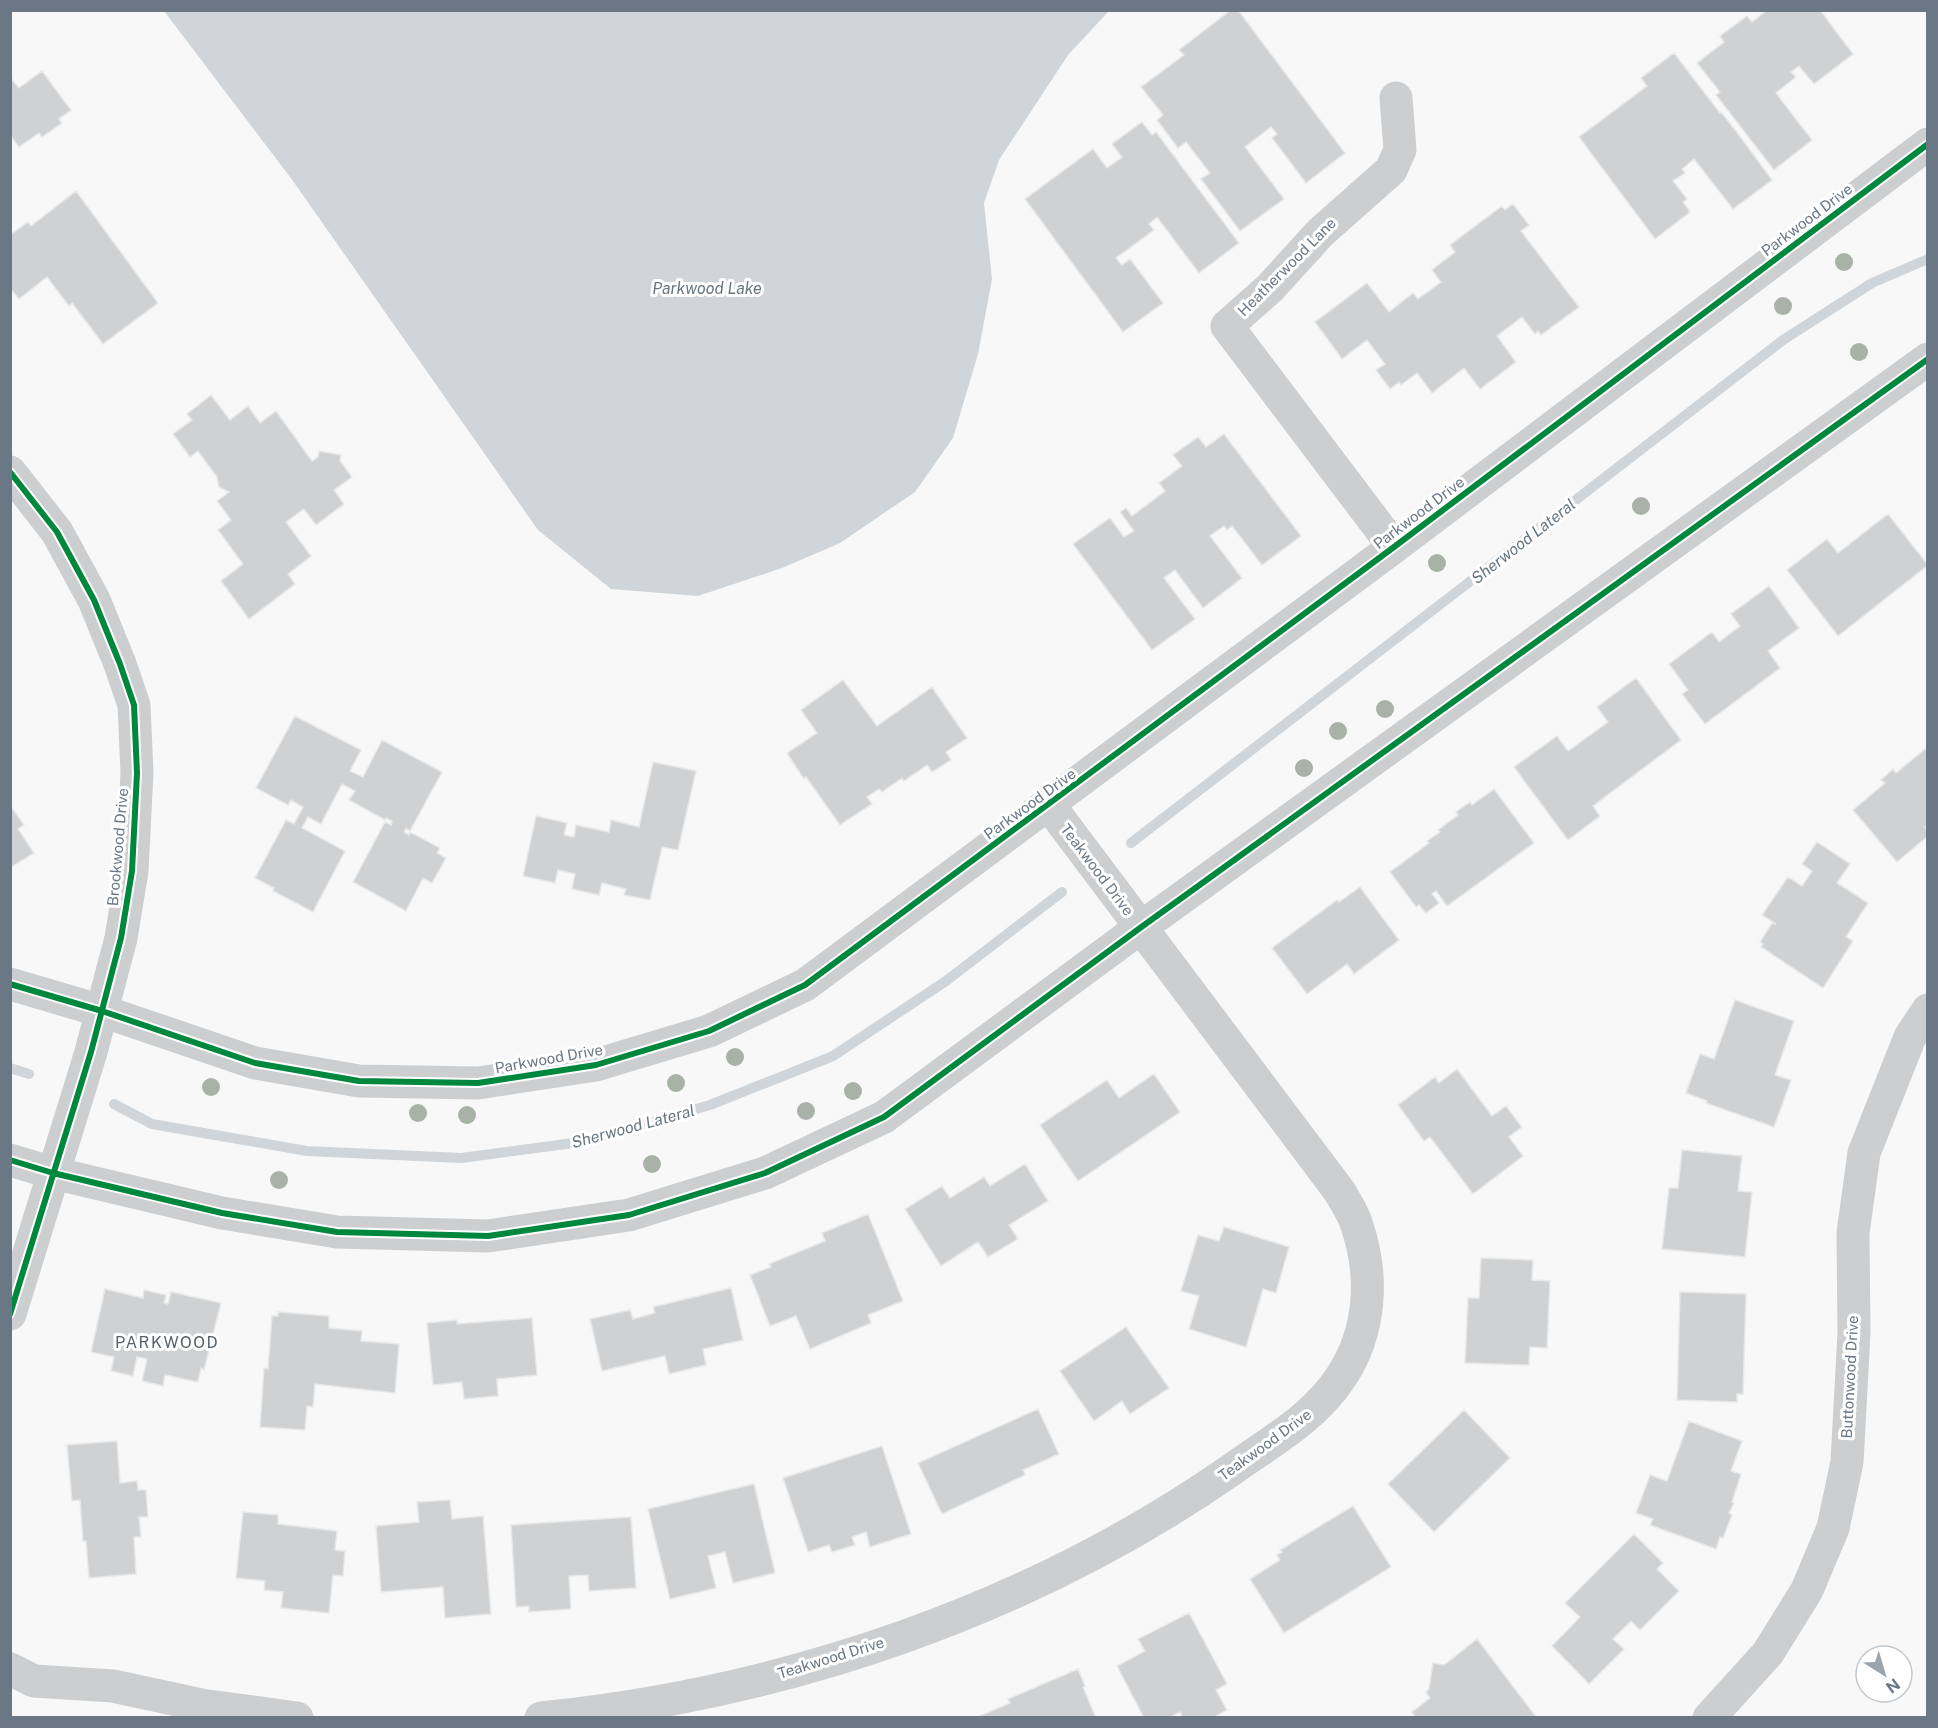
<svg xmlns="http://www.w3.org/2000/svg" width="1938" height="1728" viewBox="0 0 1938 1728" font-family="'Public Sans',sans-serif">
<rect width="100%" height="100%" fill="#f8f8f8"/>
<path fill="#cfd5d8" d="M164,11H1109L1068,55L999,160L984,203L992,279L978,354L953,438L915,492L840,543L782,568L698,596L611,589L538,530L293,181Z"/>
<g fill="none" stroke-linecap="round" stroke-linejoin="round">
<path stroke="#cfd5d8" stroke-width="10" d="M1131,843L1783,340L1872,283L1928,259
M10,1068L29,1074
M114,1104L152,1124L307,1151L461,1158L588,1141L710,1105L833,1056L946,981L1062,892"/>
</g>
<path fill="#cfd1d2" stroke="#e8e8e8" stroke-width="1.5" d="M1231,10H1238L1345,153L1306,183L1272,138L1277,134L1271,127L1245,147L1284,199L1240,231L1201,179L1210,173L1186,142L1178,148L1157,120L1163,115L1141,87L1184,55L1179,50Z
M1767,10H1820L1853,54L1814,84L1799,66L1791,72L1796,77L1776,93L1812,140L1774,170L1716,95L1720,92L1697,63L1724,42L1720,36L1747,16L1752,22Z
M1674,53L1720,113L1721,112L1739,135L1772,180L1733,209L1694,159L1682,169L1685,173L1673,181L1687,199L1683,202L1690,212L1655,239L1579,137L1647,86L1641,78Z
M42,71L71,110L59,119L62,123L42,137L39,133L19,147L10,135V77L19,88Z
M1142,122L1152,135L1156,132L1239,243L1199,273L1157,217L1149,224L1154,230L1116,258L1122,265L1130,259L1163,303L1123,332L1025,199L1093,149L1107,168L1122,157L1112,144Z
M76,191L158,303L103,344L72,303L69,306L47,277L19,299L10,288V235L28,222L31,226Z
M1513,204L1529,225L1521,231L1579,307L1541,335L1538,331L1535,334L1522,317L1497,336L1516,362L1480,389L1464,368L1432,393L1417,373L1401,385L1399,382L1390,389L1376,370L1385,364L1367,340L1342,359L1315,322L1367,283L1389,312L1413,293L1418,299L1441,282L1432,270L1455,252L1450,245L1502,206L1505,210Z
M211,395L230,420L248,406L260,423L276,411L312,461L318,457L319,451L341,455L340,461L352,477L334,490L344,504L316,525L304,509L286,522L311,556L288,574L295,584L249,619L221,581L243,564L218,530L231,520L217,501L229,492L219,487L217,477L198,451L190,457L173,434L192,420L187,414Z
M1224,434L1301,536L1262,565L1232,526L1227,530L1224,526L1210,536L1242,578L1203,608L1175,570L1164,578L1195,619L1152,650L1073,544L1110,518L1124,537L1134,531L1120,512L1126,508L1132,516L1165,491L1159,483L1182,466L1173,455L1198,437L1206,447Z
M1888,514L1928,565L1838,636L1787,570L1827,539L1838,553Z
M1769,586L1799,628L1768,651L1780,668L1705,724L1682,694L1688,690L1669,664L1712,632L1719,642L1740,626L1731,614Z
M1636,678L1681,740L1593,806L1600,816L1568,840L1514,767L1557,736L1568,751L1608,722L1597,707Z
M843,680L877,726L932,687L967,738L946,752L951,760L932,772L927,765L904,781L902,778L882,792L879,789L867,797L872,804L840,825L806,777L804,779L787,753L817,733L801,710Z
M295,716L361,750L350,771L363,777L382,740L442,772L410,831L406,828L404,832L409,835L410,832L440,848L437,853L446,858L432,883L423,878L406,911L353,882L385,822L391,825L392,821L386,818L385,820L349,800L355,791L342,784L321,824L308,817L302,828L345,851L313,912L273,891L274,888L255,878L286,820L294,824L303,807L291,800L288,805L256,788Z
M1925,749L1928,752V825L1925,827L1928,831V836L1897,862L1853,810L1885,783L1881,780L1893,769L1896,773Z
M653,762L696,771L678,850L662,847L650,900L624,895L626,889L602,883L599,895L572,889L575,874L558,870L555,883L523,876L536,816L567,823L564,835L574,837L576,825L609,832L611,820L639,827Z
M1494,789L1534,843L1447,906L1436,891L1432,894L1439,903L1426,913L1419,905L1416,907L1390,872L1429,843L1427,841L1440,832L1438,830L1458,815L1456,812L1470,802L1472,805Z
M10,805L24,825L18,829L34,853L10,868Z
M1817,842L1850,864L1837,883L1868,903L1846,937L1853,941L1823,988L1761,947L1763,944L1760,942L1772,923L1776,924L1762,915L1788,877L1802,886L1812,871L1802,864Z
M1360,887L1399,940L1354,974L1347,964L1307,994L1272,948L1337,900L1339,902Z
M1735,1000L1794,1021L1775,1075L1791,1080L1774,1127L1706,1103L1707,1101L1686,1093L1700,1054L1714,1059Z
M1457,1069L1492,1116L1506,1106L1522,1127L1509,1137L1523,1156L1473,1194L1430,1137L1424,1141L1398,1105L1435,1077L1439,1083Z
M1154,1074L1180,1112L1078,1181L1040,1125L1107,1080L1119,1098Z
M1682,1150L1742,1156L1738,1191L1752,1192L1745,1257L1662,1249L1669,1188H1678Z
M1025,1164L1048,1201L1009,1225L1018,1239L988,1257L978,1242L941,1266L905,1209L942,1186L950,1198L984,1177L990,1186Z
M868,1214L903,1301L868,1315L871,1323L810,1349L796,1316L770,1326L750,1275L771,1267L769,1264L825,1241L822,1233Z
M1224,1227L1289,1247L1276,1293L1263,1289L1246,1347L1189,1329L1199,1296L1181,1291L1198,1235L1219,1241Z
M1481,1258L1533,1260L1532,1280L1550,1281L1547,1348L1530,1347L1529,1365L1465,1363L1468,1298H1479Z
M731,1288L743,1340L703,1349L706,1365L669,1374L665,1356L602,1371L590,1319L630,1310L633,1319L655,1313L653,1307Z
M105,1289L143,1298L144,1290L166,1295L164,1303L168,1304L171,1292L221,1303L204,1370L201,1368L198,1382L165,1375L163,1386L142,1381L147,1359L137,1357L133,1376L111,1371L114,1357L91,1352Z
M1680,1292L1746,1294L1743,1394H1737V1402L1677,1400Z
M278,1312L329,1316V1328L362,1331L361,1341L399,1344L395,1393L315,1384L313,1407L307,1406L305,1430L260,1427L264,1368L268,1369L272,1316H278Z
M532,1318L537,1375L497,1379L498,1396L464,1399L462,1382L433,1385L427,1323L457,1320V1324Z
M1126,1327L1169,1388L1130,1414L1122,1401L1094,1421L1060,1371Z
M1038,1409L1059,1454L1023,1470L1025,1475L942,1514L918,1463Z
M1464,1410L1510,1458L1434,1532L1388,1484Z
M1689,1421L1742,1441L1731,1471L1741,1474L1732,1502L1734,1503L1729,1513L1732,1515L1723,1538L1720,1537L1716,1549L1650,1525L1653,1519L1636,1513L1650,1475L1667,1481Z
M117,1441L120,1483L137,1481L138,1490H146L148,1517H139L141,1537H134L136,1574L89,1578L86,1541H83L80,1500L72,1501L67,1445Z
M882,1446L911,1534L870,1547L866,1532L852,1537L855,1545L832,1552L829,1545L808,1552L783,1478Z
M754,1484L775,1573L733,1583L725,1552L708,1556L716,1588L670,1599L648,1509Z
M450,1500L452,1519L483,1516L491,1614L445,1618L443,1587L381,1592L376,1526L419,1522L417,1502Z
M1353,1506L1391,1567L1284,1633L1250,1579L1280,1560L1277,1555L1282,1552L1280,1550Z
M243,1512L278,1515V1524L337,1531L335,1550L345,1551L343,1576L333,1575L329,1613L281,1608L283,1592L264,1590L265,1581L236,1578Z
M631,1517L636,1588L589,1591L588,1575L569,1576L571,1609L529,1612V1606L516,1607L511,1525Z
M1634,1534L1663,1563L1657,1569L1679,1591L1640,1630L1631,1621L1613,1639L1624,1649L1589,1684L1552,1646L1580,1617L1565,1603Z
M1189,1613L1227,1684L1216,1690L1227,1710L1213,1718H1183L1180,1712L1169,1718H1144L1117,1666L1145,1651L1138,1639Z
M1477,1639L1537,1718H1416L1412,1712L1430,1698L1426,1692L1429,1689L1433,1663L1444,1665Z
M1078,1669L1085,1686L1083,1687L1096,1718H975L1010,1703L1008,1699Z"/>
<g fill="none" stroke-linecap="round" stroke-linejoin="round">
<path stroke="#cdcecf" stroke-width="33" d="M10,472L57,532L94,600L120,664L134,705L137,773L132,871L121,938L91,1052L10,1314
M1394,547L1227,326L1270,288L1320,233L1391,170L1400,150L1396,98
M10,984L102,1011L255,1063L359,1081L478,1083L596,1065L709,1031L805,985L1394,547L1928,144
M10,1160L53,1173L222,1213L337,1232L488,1236L629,1215L765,1173L884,1117L1140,928L1928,359
M10,1669L34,1681L113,1686L201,1705L297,1718
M541,1718C786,1693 1031,1610 1234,1468C1272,1441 1315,1417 1341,1377C1371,1332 1374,1276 1357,1226C1354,1214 1346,1203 1340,1192L1049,805
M1709,1718L1768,1653L1807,1590L1833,1528L1847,1462L1854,1333L1853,1233L1864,1153L1910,1037L1928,1010"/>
<defs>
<path id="cycleway" d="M10,472L57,532L94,600L120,664L134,705L137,773L132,871L121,938L91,1052L10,1314
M10,984L102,1011L255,1063L359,1081L478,1083L596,1065L709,1031L805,985L1394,547L1928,144
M10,1160L53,1173L222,1213L337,1232L488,1236L629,1215L765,1173L884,1117L1140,928L1928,359"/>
</defs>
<use href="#cycleway" stroke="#fff" stroke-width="10"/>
<use href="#cycleway" stroke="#00873e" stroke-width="6"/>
</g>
<g fill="#a8b2a7">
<circle cx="1844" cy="262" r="9"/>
<circle cx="1783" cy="306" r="9"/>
<circle cx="1859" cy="352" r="9"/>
<circle cx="1641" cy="506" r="9"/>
<circle cx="1437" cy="563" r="9"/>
<circle cx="1385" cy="709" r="9"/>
<circle cx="1338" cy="731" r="9"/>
<circle cx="1304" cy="768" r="9"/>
<circle cx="735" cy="1057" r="9"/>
<circle cx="676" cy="1083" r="9"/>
<circle cx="211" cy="1087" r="9"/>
<circle cx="853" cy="1091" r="9"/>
<circle cx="806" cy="1111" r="9"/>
<circle cx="418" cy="1113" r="9"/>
<circle cx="467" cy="1115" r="9"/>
<circle cx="652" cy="1164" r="9"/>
<circle cx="279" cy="1180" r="9"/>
</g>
<g text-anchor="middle" stroke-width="6" stroke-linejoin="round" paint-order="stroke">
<g font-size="15" fill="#6a7785" stroke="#fff">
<text transform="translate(1807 220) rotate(-37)" y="5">Parkwood Drive</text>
<text transform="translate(1287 267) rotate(-45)" y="5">Heatherwood Lane</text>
<text transform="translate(1419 513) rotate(-37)" y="5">Parkwood Drive</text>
<text transform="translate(1030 804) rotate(-36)" y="5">Parkwood Drive</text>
<text transform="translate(118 847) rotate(-85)" y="5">Brookwood Drive</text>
<text transform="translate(1097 870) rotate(53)" y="5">Teakwood Drive</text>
<text transform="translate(549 1059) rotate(-10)" y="5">Parkwood Drive</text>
<text transform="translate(1850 1377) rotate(-87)" y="5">Buttonwood Drive</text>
<text transform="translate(1265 1445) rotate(-36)" y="5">Teakwood Drive</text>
<text transform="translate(831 1658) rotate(-17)" y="5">Teakwood Drive</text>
</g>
<g font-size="16" font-style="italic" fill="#667780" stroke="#fff">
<text x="707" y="294">Parkwood Lake</text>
<text transform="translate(1523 541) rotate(-38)" y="6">Sherwood Lateral</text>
<text transform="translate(633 1126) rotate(-15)" y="6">Sherwood Lateral</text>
</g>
<g font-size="16" letter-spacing="1.5" fill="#57616b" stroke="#fff">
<text x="167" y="1348">PARKWOOD</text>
</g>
</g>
<rect width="1938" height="1728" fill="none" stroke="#6a7785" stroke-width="24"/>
<g transform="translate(1884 1674) rotate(143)"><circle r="28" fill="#ffffff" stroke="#c3c9ce" stroke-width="1.5"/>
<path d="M0-4.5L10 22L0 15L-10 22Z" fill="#9ca4ad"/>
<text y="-9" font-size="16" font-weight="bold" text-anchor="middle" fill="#6a7785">N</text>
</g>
</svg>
